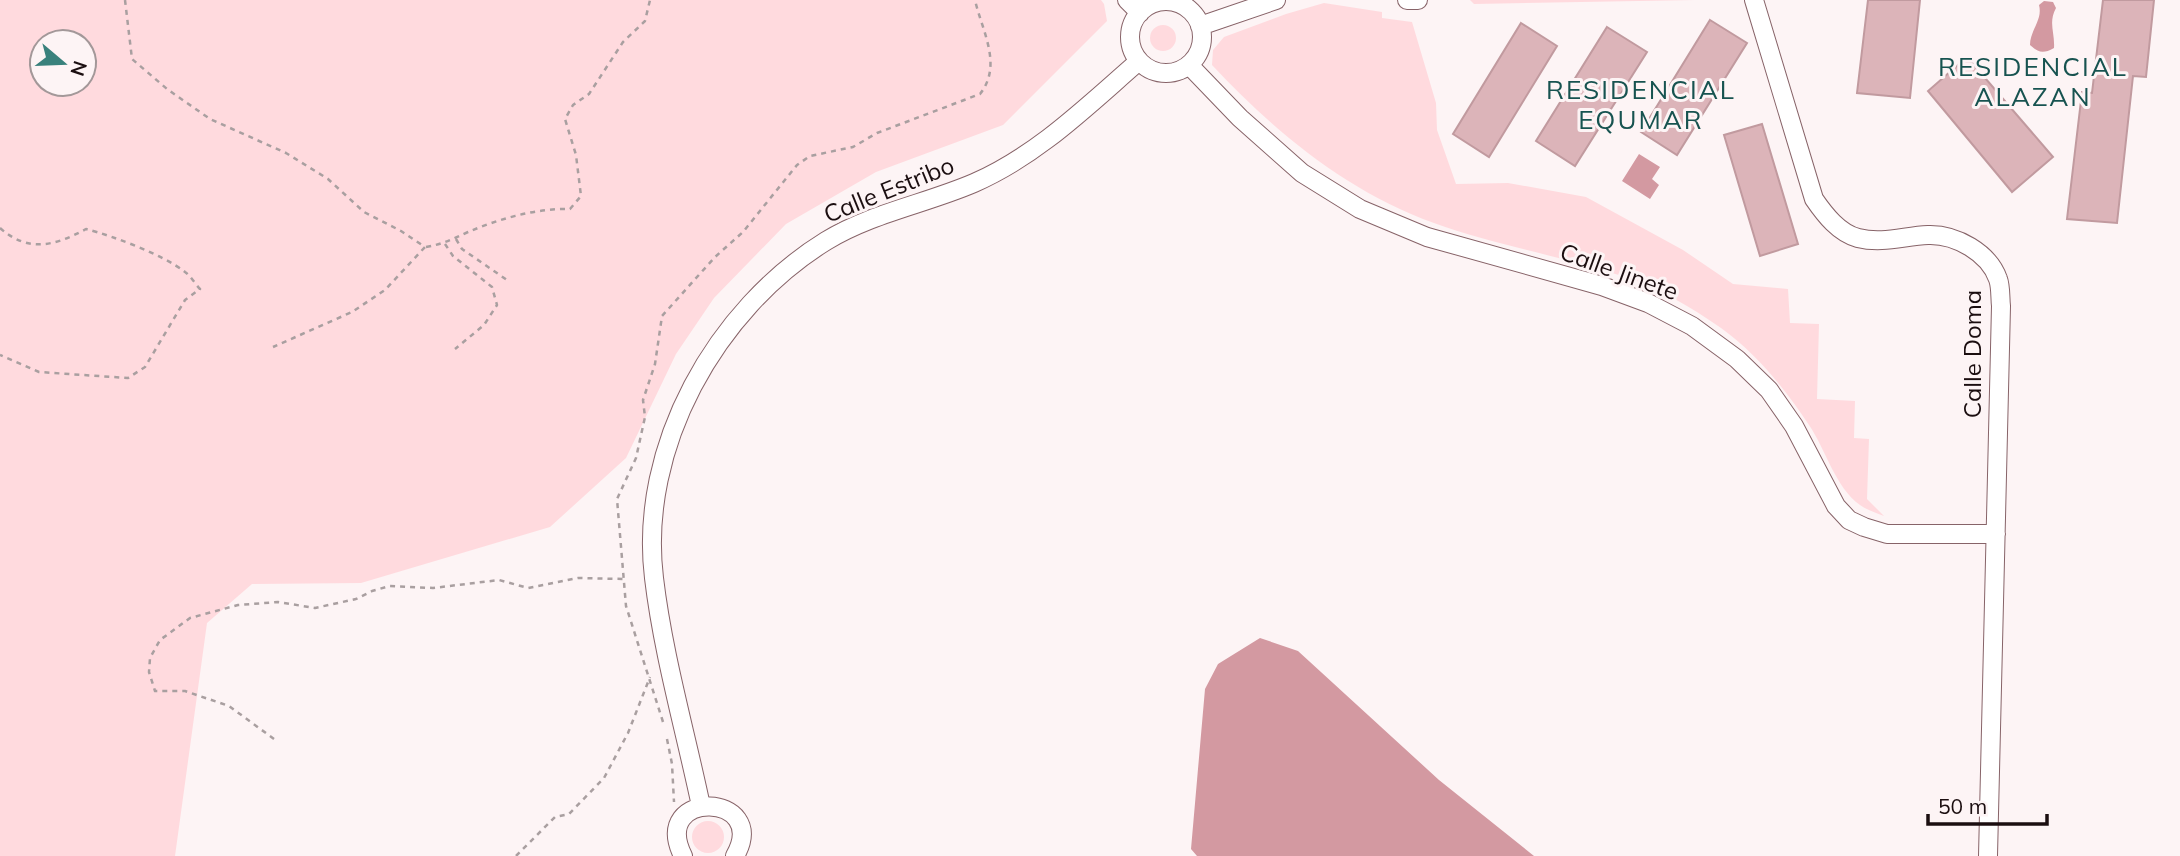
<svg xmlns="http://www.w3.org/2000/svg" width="2180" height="856" viewBox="0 0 2180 856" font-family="Mulish,sans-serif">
<rect width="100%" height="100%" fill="#fdf4f5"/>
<path fill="#ffdade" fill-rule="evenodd" d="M0,0H1101L1104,4L1107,21L1003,125L876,172L786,224L714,298L676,354L626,458L550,527L361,583L252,584L207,623L175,856H0ZM42,42H84V84H42Z
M1470,0H1695L1474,4Z
M1324,3L1382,12V18L1412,22L1436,103L1437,130L1456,184L1508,183L1586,197L1683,250L1733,284L1788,289L1790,323L1819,324L1817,399L1855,401L1854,438L1869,439L1867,499L1884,516C1876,513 1867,510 1860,505C1835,487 1826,450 1809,425C1785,389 1757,354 1721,328C1691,307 1657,287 1622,276C1560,256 1495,245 1434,223C1346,191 1275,132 1212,65L1213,50L1224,37L1286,14Z
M1150 38a13 13 0 1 1 26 0a13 13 0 1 1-26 0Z
M692 837a16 16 0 1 1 32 0a16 16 0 1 1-32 0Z"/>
<path fill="#d399a1" d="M2044,1L2053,2L2056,8C2048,23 2055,32 2054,48C2043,54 2039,53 2030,45C2030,30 2043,20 2039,5Z
M1639,154L1660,167L1652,179L1659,185L1650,199L1622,181Z
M1260,638L1298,651L1439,780L1534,856H1197L1191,849L1205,689L1218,664Z"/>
<path fill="#dcb4b9" stroke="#c19a9f" stroke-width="2" d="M1868,0H1920L1910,98L1857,93Z
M2103,0H2154L2146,77L2133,76L2117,223L2067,219L2082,92L2092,93Z
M1710,20L1747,43L1677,155L1641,132Z
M1521,23L1557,46L1489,157L1453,134Z
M1607,27L1647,52L1575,166L1536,141Z
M1967,57L2053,157L2012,192L1928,91Z
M1762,124L1798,244L1760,256L1724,135Z"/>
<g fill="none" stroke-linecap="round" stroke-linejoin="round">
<defs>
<path id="street" d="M1127,0L1140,13
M1407,0H1418
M1754,0L1814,199C1825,215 1839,233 1858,238C1883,244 1904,236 1928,235C1956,234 1989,253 1998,279C2001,287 2000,298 2001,306L1988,856
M1130 37a36 36 0 1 1 72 0a36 36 0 1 1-72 0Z
M1200,26L1276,0
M1189,65L1240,118L1302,173L1360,209L1427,237L1602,286L1648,303L1692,326L1737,359L1769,390L1794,426L1836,506L1849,520L1864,527L1887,534H1996
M701,806C685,730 663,654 654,578C638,447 716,309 826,241C872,213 925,204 974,183C1038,155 1087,106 1139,61
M683,856C649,788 771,792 735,856"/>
</defs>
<use href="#street" stroke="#876368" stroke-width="20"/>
<path stroke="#a99fa0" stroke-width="2.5" stroke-dasharray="5 5" stroke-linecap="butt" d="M125,0L132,59L167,89L210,119L286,153L328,179L364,212L401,231L425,247L385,290L352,312L273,347
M0,228C28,253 55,246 86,229C113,236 164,255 185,272C191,276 195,284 200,289L185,300L145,367L128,378L39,372L0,355
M456,239L462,249L507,280
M445,244L453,256L492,287L497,305L484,325L455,349
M426,247C443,244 453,239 468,232C499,219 536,208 570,209L581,196L576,155L565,119L573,105L589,94L623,42L645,21L650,0
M663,722L626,606L617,499L636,458L645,417L643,400L655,364L662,316L715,257L743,232L797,165L810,156L853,147L877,133L980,94C1003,65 982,31 975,0
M274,739L229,706L185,691H155L149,672L150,658L160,640L190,618L238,605L278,602L315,608L356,599L372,591L390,586L433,588L499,580L528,588L578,578L624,579
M667,739L672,764L674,802
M516,856L555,817L569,814L604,778L628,733L650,677"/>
<use href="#street" stroke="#fff" stroke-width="18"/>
</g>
<g text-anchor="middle" stroke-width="6" stroke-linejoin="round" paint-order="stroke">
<g font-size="24" fill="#1b0e10" stroke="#fdf4f5">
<text transform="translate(889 190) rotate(-22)" y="8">Calle Estribo</text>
<text transform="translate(1619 272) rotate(20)" y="8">Calle Jinete</text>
<text transform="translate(1973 354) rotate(-90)" y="8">Calle Doma</text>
</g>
<g font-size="26" letter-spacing="2" fill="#175350" stroke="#fdf4f5">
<text x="2033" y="76">RESIDENCIAL<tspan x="2033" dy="30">ALAZAN</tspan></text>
<text x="1641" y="99">RESIDENCIAL<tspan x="1641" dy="30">EQUMAR</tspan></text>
</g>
</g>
<g transform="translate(63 63) rotate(109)"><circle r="33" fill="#fdf4f5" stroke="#a39899" stroke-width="2"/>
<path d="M0-5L12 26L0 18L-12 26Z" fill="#39817c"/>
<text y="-10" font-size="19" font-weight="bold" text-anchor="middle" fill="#1b0e10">N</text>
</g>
<path d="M1928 814v10h119v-10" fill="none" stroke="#1b0e10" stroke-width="3.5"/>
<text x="1938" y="814" font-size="21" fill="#1b0e10" stroke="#fdf4f5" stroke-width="5" paint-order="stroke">50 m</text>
</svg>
